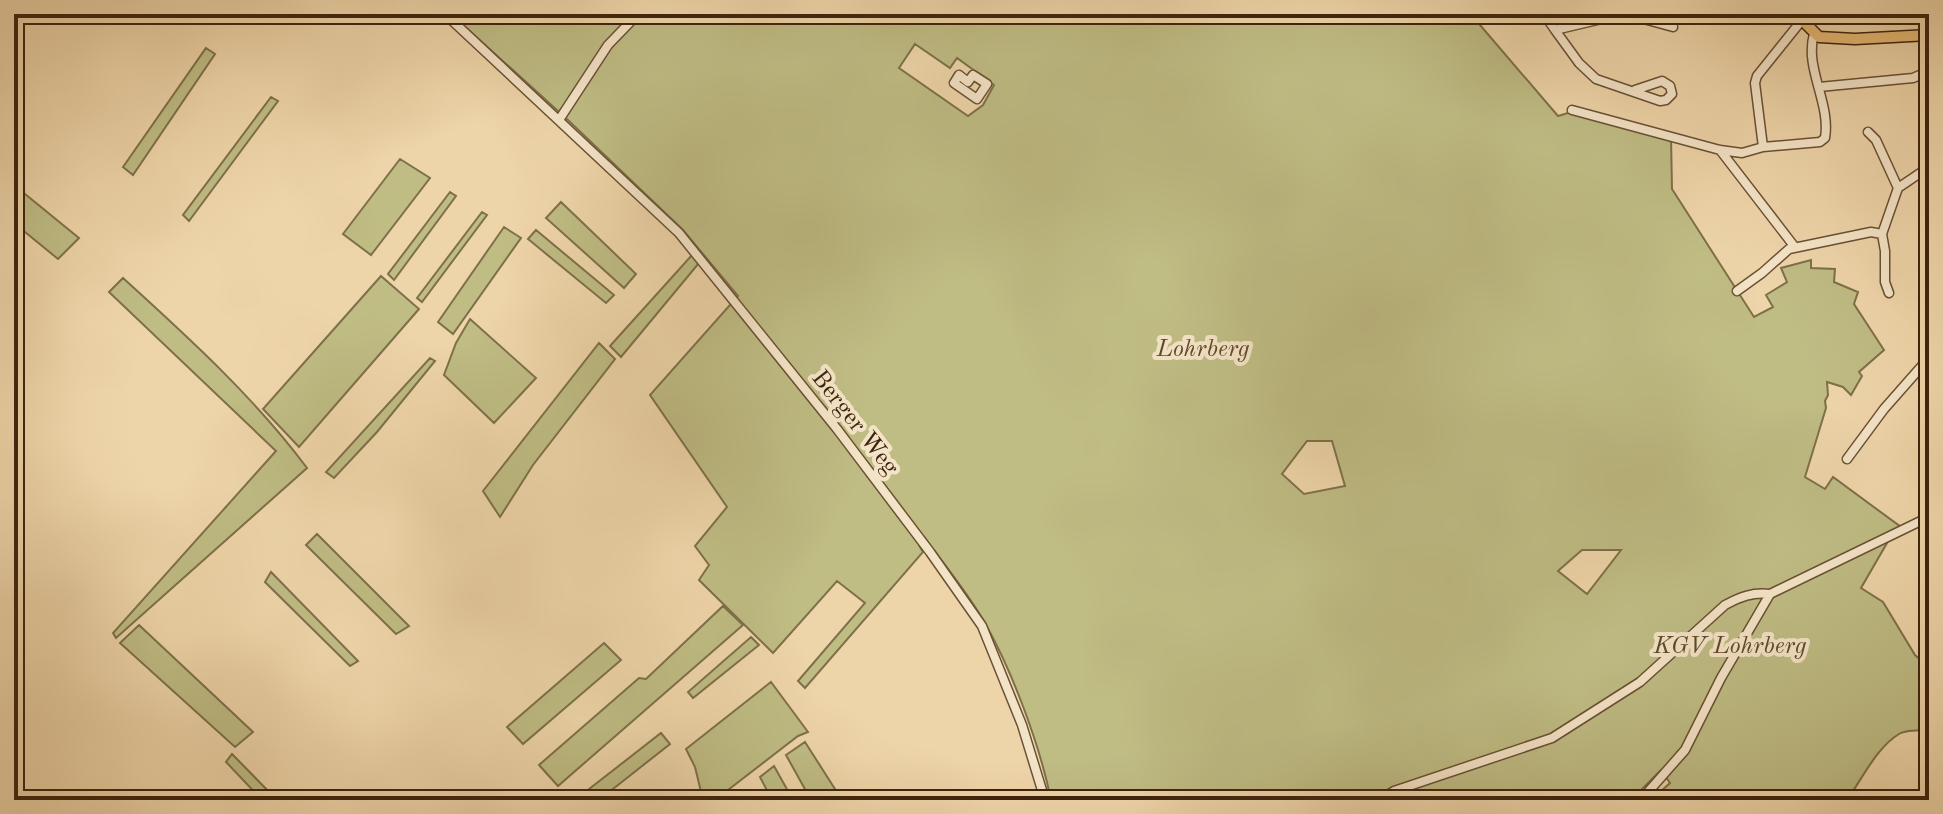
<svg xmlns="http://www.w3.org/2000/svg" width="1943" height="814" viewBox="0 0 1943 814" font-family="'Old Standard TT',serif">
<rect width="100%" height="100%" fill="#eed5a9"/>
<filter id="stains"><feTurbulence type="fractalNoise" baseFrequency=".0025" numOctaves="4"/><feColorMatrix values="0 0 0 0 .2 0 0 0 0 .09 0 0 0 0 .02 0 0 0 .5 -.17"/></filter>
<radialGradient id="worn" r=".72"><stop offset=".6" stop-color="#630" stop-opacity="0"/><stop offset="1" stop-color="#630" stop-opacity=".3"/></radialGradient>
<path fill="#bfbc84" stroke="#7e7049" stroke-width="2" fill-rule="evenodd" d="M451,14H1492L1480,25L1558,116L1571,112L1671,137L1672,189L1754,317L1773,307L1766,295L1787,282L1781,268L1811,260V268L1835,269L1834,282L1858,292L1854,304L1884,350L1859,372L1862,376L1851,395L1843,387L1827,382L1828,395L1825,401L1826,408L1805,477L1825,489L1833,477L1901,527L1894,531L1861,588L1883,602L1915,655L1929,667V725C1920,735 1910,727 1899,734C1877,747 1862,779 1847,800H1651L1670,783L1661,770L1631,800H1051C1040,746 1013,673 986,625C969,594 945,566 925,538L919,545L923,552L805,688L798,681L865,603L837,581L773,653L699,580L709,565L695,546L727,507L650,395L738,296L683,230L569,121ZM915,44L950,68L957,58L994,85L983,105L968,116L899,68ZM1307,441H1332L1345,486L1304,494L1282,474ZM1582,550H1621L1587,594L1558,571Z
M206,48L215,54L133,175L123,167Z
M271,97L278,101L189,221L183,215Z
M400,159L430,178L371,255L343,234Z
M14,185L79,238L58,259L14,223Z
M450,192L456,196L394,280L388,274Z
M561,202L636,274L624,288L546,218Z
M482,212L487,215L422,302L417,298Z
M504,227L521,238L453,334L438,322Z
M536,230L614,295L606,303L528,239Z
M692,255L699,263L621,357L610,346Z
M381,276L419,309L299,447L263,409Z
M123,278C188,337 255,398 307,468L116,638L113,633L276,451L109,292Z
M470,319L536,378L494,423L444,375L456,343Z
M599,343L615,359L533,465L500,517L483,491Z
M430,358L435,361L377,432L334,478L326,472Z
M317,534L409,626L396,634L306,545Z
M271,572L358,661L350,666L265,582Z
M723,606L743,625L558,786L539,765L639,678L646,679Z
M139,625L253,732L235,747L120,643Z
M751,637L759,645L693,698L688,692Z
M604,643L621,660L523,744L507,727Z
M771,682L808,732L798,736L715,800H703L695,767L686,749Z
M661,733L670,744L599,800H575Z
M805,742L842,800H811L786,755Z
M232,754L277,800H262L226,762Z
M774,766L793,800H772L760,777Z"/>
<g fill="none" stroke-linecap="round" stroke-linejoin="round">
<defs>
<path id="minor" d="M445,14L679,233L837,429L930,552L982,626L1022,725L1045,800
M1544,14L1555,30L1610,17L1640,18L1641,14
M1640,18L1673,27
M1555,30L1579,63L1596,79L1660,101L1666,100L1672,94L1670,86L1662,81L1635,90
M959,75L968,82L973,75L987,84L977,99L954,83Z
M1819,87L1913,78L1929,71
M1572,110L1720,150L1742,153L1763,147L1820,142L1825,138C1831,103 1804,68 1814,34
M559,120L608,45L638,14
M1868,132L1876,140L1898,188
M1763,147L1755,83L1757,76L1802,20
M1720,150L1794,246
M1737,291L1762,273L1789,249L1871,232L1882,234
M1889,293L1885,282V251L1882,234L1898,188L1929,167
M1847,459L1884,409L1928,359L1929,352
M1380,800L1394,791L1552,738L1640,682L1725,605C1740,597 1752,592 1770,594
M1641,800L1685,750L1721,678L1770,594L1929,517"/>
<path id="major" d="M1796,14L1819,37L1855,39L1929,35"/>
</defs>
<use href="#minor" stroke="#6a5035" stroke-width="11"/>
<use href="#major" stroke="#3e240e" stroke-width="13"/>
<use href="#minor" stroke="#f4e4c7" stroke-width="8"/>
<use href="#major" stroke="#e7ba74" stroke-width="10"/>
</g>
<g text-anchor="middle" stroke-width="8" stroke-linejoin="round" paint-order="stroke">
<g font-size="24" font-style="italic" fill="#5e4a2c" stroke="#f4e4c7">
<text x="1203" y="356">Lohrberg</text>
<text x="1730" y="653">KGV Lohrberg</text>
</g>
<g font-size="24" fill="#3e240e" stroke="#f4e4c7">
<text transform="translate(856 422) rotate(52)" y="8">Berger Weg</text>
</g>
</g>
<rect width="1943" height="814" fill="none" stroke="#eed5a9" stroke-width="48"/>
<rect x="16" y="16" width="1911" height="782" fill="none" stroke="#3e240e" stroke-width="4"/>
<rect x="24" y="24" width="1895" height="766" fill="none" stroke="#3e240e" stroke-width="2"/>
<rect width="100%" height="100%" filter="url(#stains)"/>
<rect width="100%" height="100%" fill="url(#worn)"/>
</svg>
